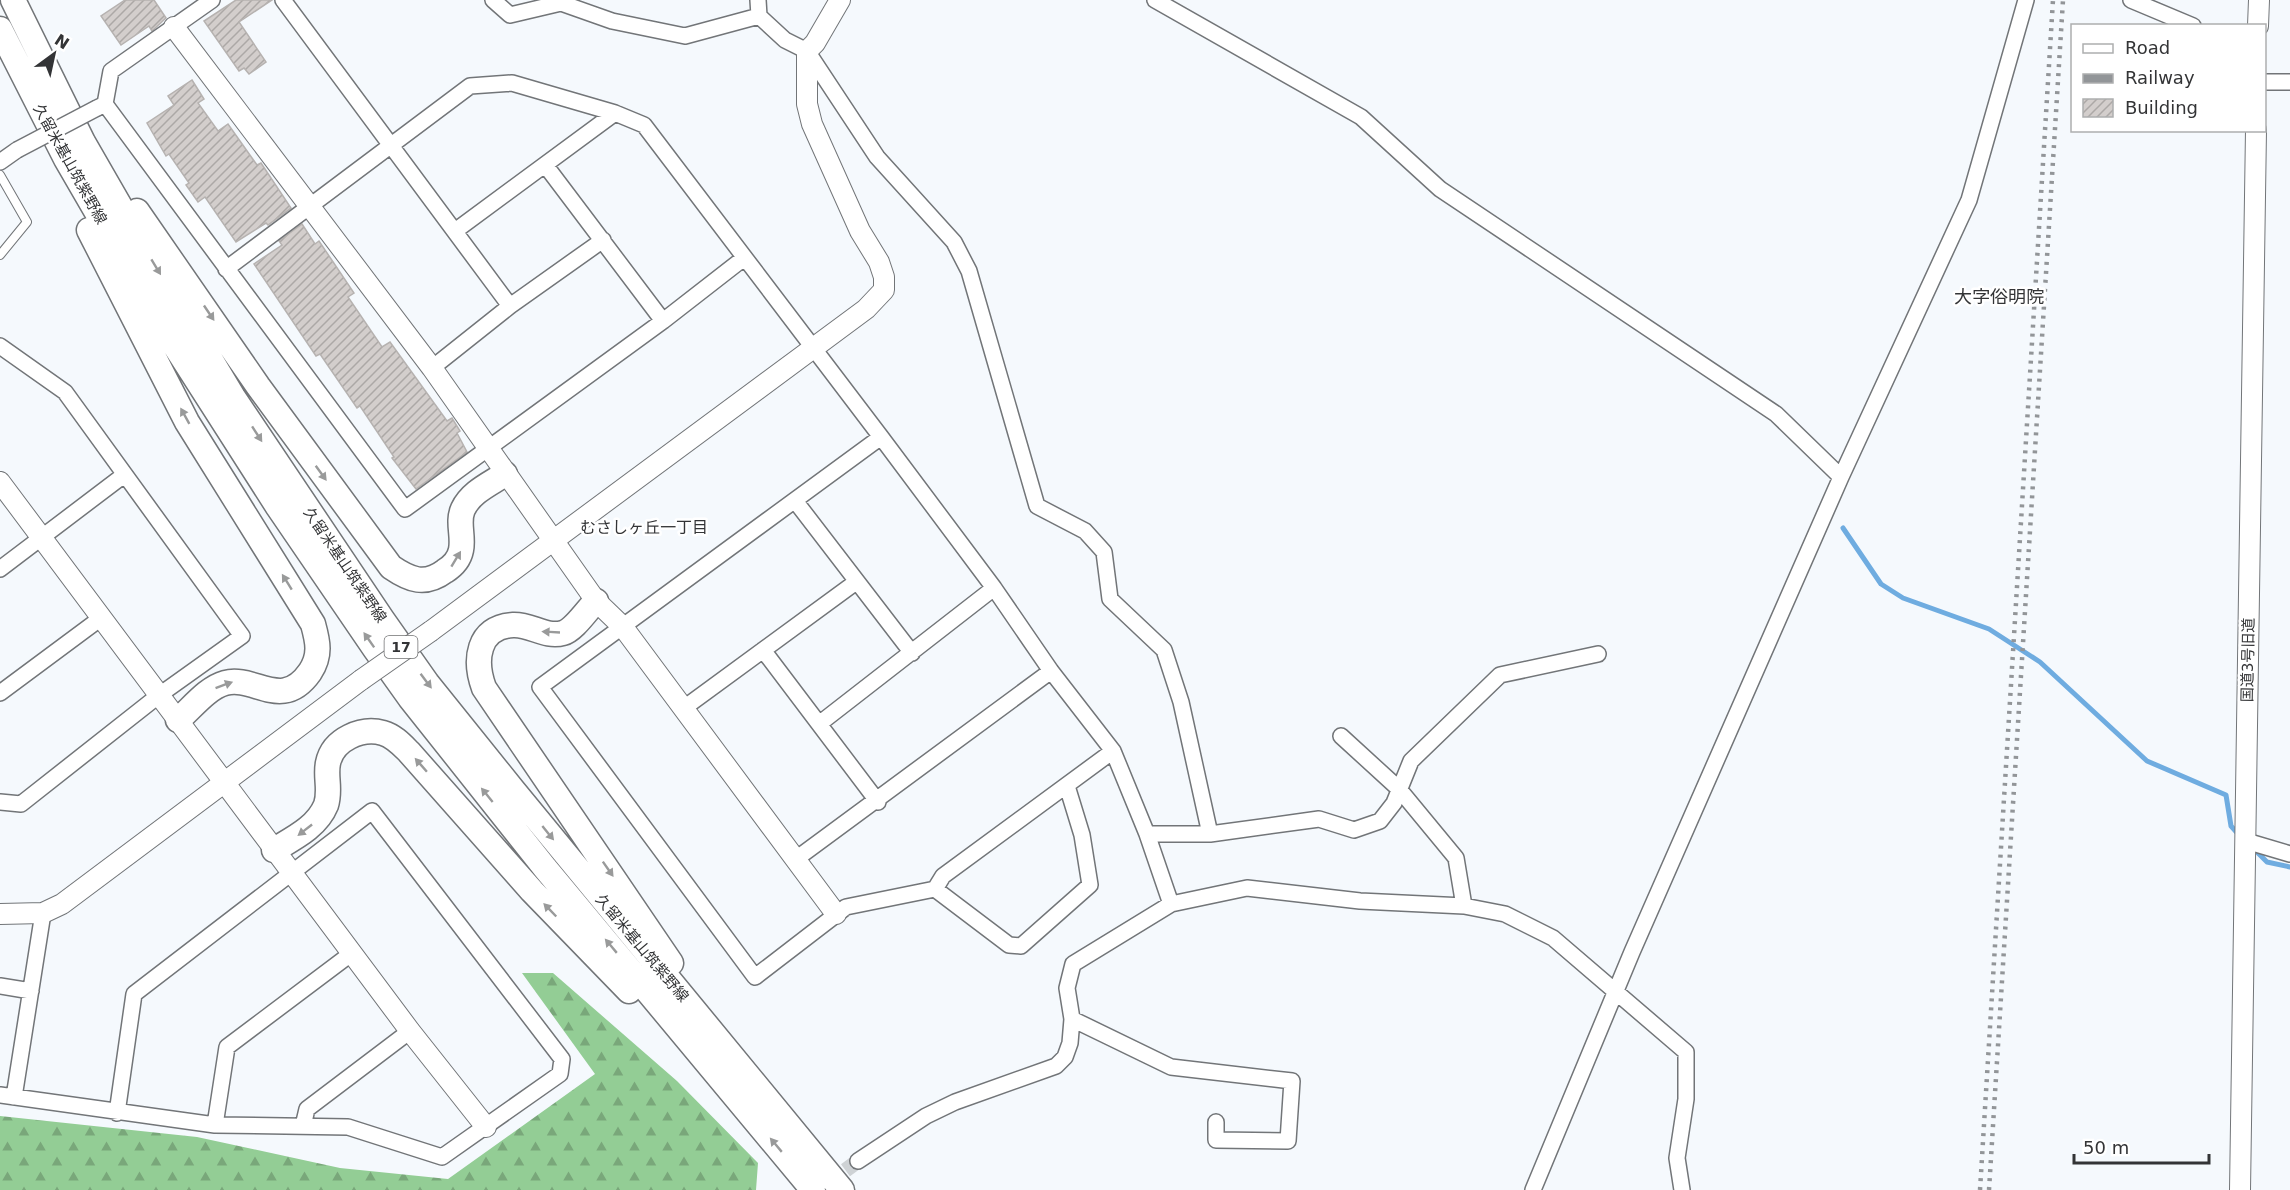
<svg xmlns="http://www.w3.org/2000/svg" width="2290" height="1190" viewBox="0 0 2290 1190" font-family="'DejaVu Sans','Noto Sans JP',sans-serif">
<defs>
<pattern id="forest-firs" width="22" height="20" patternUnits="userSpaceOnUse" patternTransform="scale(1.5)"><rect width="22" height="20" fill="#93cd95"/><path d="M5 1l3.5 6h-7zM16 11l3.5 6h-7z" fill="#79a77a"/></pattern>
<pattern id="building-hatch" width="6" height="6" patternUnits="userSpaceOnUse" patternTransform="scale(1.5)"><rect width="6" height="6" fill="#d3cecc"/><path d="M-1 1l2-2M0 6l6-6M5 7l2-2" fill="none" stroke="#aca8a6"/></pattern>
</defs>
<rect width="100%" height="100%" fill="#f5f9fd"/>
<path fill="url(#forest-firs)" d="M522,973H553L677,1081L758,1163L756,1190H0V1116L197,1137L340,1168L448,1179L595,1074Z"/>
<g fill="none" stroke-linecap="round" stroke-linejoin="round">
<path stroke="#6face0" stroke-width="5" d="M1843,528L1881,584L1903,598L1989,629L2040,662L2147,761L2226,795L2231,826L2240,836
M2253,848L2267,862L2290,867"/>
</g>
<path fill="url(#building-hatch)" stroke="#b6b2b0" stroke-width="1.5" d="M125,0H154L166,18L152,31L149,26L121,45L101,16Z
M236,0H272L239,22L266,62L249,74L244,68L239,71L204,21Z
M192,80L204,99L198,103L218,131L228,124L257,165L261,163L291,208L268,225L266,223L236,242L205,197L198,202L186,185L189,183L169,154L166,156L147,123L174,105L168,96Z
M302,224L315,244L319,241L354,293L348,297L382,347L390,342L447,421L452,418L460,431L457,433L467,452L416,489L392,458L394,457L360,406L357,408L320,354L316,356L254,264L282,245L279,241Z"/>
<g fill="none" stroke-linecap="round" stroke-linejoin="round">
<path stroke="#ced2d5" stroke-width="15" stroke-dasharray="15 8" stroke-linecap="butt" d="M827,1184L858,1161"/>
<defs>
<path id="service" d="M0,175L27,222L0,255"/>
<path id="minor" d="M283,0L510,306
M493,0L510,15L561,3L612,21L685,36L759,16
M758,0L759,16L785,40L807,51L877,157L954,242L969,271L1037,506L1085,531L1104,552L1110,599L1164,650L1181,702L1210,834
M1155,0L1361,117L1440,189L1776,414L1841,477
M2131,0L2193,26
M2264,82H2290
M105,104L405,509L663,321L744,258
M97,108L105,104L111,71L212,0
M0,162L17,150
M546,166L663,321
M455,231L615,113
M226,269L470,86L512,83L615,113L644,125L881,437L994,588L1051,671L1113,751L1147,834L1171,904
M0,346L65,392L242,636L158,696L21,804L0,802
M432,368L510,306L603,240
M881,437L540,687L755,977L846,907L935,889L943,876L1113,751
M796,502L912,653
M0,569L124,475
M763,650L878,802
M0,693L101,618
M684,708L856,582
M819,724L994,588
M1341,736L1399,789L1456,858L1464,906
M1147,834H1210L1319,819L1354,830L1380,821L1394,803L1411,761L1500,675L1598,654
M2246,841L2290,854
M796,859L1051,671
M935,889L1009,945L1021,946L1090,885L1082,835L1067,786
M0,986L31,991
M1072,1019L1171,1067L1292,1081L1288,1141L1216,1140V1122
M0,1095L215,1125L348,1127L442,1157L560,1074L562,1059L372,811L134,994L117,1113
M14,1097L43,913
M215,1125L227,1047L352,953
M303,1126L307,1109L410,1031
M858,1161L926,1116L955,1102L1056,1066L1065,1057L1070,1043L1072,1019L1067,988L1073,964L1171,904L1247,888L1360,901L1464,906L1505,914L1553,938L1686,1052V1099L1677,1158L1682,1190
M1533,1190L1632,952L1841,477L1969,200L2026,0"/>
<path id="tertiary" d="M2258,26L2259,0
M174,27L432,368L596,601L623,627L836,914
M0,482L410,1031L486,1127
M431,631L866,309L884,290V277L879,262L860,231L812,124L807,104V51L815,43L840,0
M0,914L43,913L62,904L361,680
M2240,1190L2256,130"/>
<path id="primary" d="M13,0L83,142L144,248L233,397L382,619L427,683L513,790L842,1190
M0,29L66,159L168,335L278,507L375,649L410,698L545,868L813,1190
M137,211L258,386L391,567C410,580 425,586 445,571C453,566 459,560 461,550C464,536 457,522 463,509C471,492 490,484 505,474
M89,230L187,422L313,624C318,642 321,655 310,672C282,712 255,675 225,683C207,688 192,708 178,720
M596,601C587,610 574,630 563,633C545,638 531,624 513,625C477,627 474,661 484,688L671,963
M274,850C294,838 317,827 326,805C331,790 325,777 328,763C333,739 362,727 383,733C394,736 402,745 409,752L532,891L629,991"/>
</defs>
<use href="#service" stroke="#727578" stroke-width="10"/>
<use href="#minor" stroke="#727578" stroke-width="18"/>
<use href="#tertiary" stroke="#727578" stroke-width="22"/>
<use href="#primary" stroke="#727578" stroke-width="27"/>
<use href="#service" stroke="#fff" stroke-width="8"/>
<use href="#minor" stroke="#fff" stroke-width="15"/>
<use href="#tertiary" stroke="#fff" stroke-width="20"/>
<use href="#primary" stroke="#fff" stroke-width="24"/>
<path stroke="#929598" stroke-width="4.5" stroke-dasharray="3 6" stroke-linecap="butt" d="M1980,1190L2053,0
M1989,1190L2063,0"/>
<defs>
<path id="minor-bridge" d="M17,150L97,108"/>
<path id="tertiary-bridge" d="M361,680L431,631"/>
</defs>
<use href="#minor-bridge" stroke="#727578" stroke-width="18" stroke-linecap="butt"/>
<use href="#tertiary-bridge" stroke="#727578" stroke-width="22" stroke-linecap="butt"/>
<use href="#minor-bridge" stroke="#fff" stroke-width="15"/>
<use href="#tertiary-bridge" stroke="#fff" stroke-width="20"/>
</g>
<defs><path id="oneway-solid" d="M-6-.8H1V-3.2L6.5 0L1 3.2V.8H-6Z" transform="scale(1.5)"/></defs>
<g fill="#999a9a">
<use href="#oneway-solid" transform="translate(156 267) rotate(59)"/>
<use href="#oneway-solid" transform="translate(209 313) rotate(56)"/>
<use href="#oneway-solid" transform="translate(185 416) rotate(-119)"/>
<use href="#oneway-solid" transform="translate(257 434) rotate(57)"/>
<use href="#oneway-solid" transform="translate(321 473) rotate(54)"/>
<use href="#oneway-solid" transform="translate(456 559) rotate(-59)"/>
<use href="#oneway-solid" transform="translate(287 582) rotate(-122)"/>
<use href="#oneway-solid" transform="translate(551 632) rotate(-177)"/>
<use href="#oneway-solid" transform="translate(369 640) rotate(-125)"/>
<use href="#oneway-solid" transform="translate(426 681) rotate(53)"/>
<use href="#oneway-solid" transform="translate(224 685) rotate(-20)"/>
<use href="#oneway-solid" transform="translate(421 765) rotate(-131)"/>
<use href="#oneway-solid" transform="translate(487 795) rotate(-129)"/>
<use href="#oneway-solid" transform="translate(305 830) rotate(142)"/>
<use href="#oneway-solid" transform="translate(548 833) rotate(51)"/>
<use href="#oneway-solid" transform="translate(608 869) rotate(55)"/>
<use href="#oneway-solid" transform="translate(550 910) rotate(-134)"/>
<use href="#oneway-solid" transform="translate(611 946) rotate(-130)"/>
<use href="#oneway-solid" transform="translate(776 1145) rotate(-130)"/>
</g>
<g text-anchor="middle" stroke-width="5" stroke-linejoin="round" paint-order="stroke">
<rect fill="#fff" stroke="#707172" stroke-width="1.5" x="384.5" y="636" width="33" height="22" rx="4.5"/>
<g font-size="14" font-weight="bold" fill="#333436">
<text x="401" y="652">17</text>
</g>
<g font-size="15" fill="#333436" stroke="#fff">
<text transform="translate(70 164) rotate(61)" y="5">久留米基山筑紫野線</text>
<text transform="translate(345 565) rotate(56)" y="5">久留米基山筑紫野線</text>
<text transform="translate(2248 660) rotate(-89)" y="5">国道3号旧道</text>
<text transform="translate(642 948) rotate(50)" y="5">久留米基山筑紫野線</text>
</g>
<g font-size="16" fill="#333436" stroke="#fff">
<text x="644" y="533">むさしヶ丘一丁目</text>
</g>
<g font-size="18" fill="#333436" stroke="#fff">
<text x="1999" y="303">大字俗明院</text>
</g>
</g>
<rect x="2071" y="24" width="195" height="108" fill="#ffffff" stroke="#adaeaf" stroke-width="1.5"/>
<rect x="2083" y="44" width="30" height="9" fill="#ffffff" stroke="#adaeaf" stroke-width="1.5"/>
<text x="2125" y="54" font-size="18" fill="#333436">Road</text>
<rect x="2083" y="74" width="30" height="9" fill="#929598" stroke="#adaeaf" stroke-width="1.5"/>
<text x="2125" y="84" font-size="18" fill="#333436">Railway</text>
<rect x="2083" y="99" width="30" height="18" fill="url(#building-hatch)" stroke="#adaeaf" stroke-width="1.5"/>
<text x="2125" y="114" font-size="18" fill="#333436">Building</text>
<g transform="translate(54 54) rotate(33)" stroke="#ffffff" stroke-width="4.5" paint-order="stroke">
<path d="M0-4.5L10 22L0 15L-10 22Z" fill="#333436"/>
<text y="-9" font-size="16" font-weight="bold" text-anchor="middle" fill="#333436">N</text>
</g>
<path d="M2074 1154v9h135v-9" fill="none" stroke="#333436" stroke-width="3"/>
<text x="2083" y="1154" font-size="18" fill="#333436" stroke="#ffffff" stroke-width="4.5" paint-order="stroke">50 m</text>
</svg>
